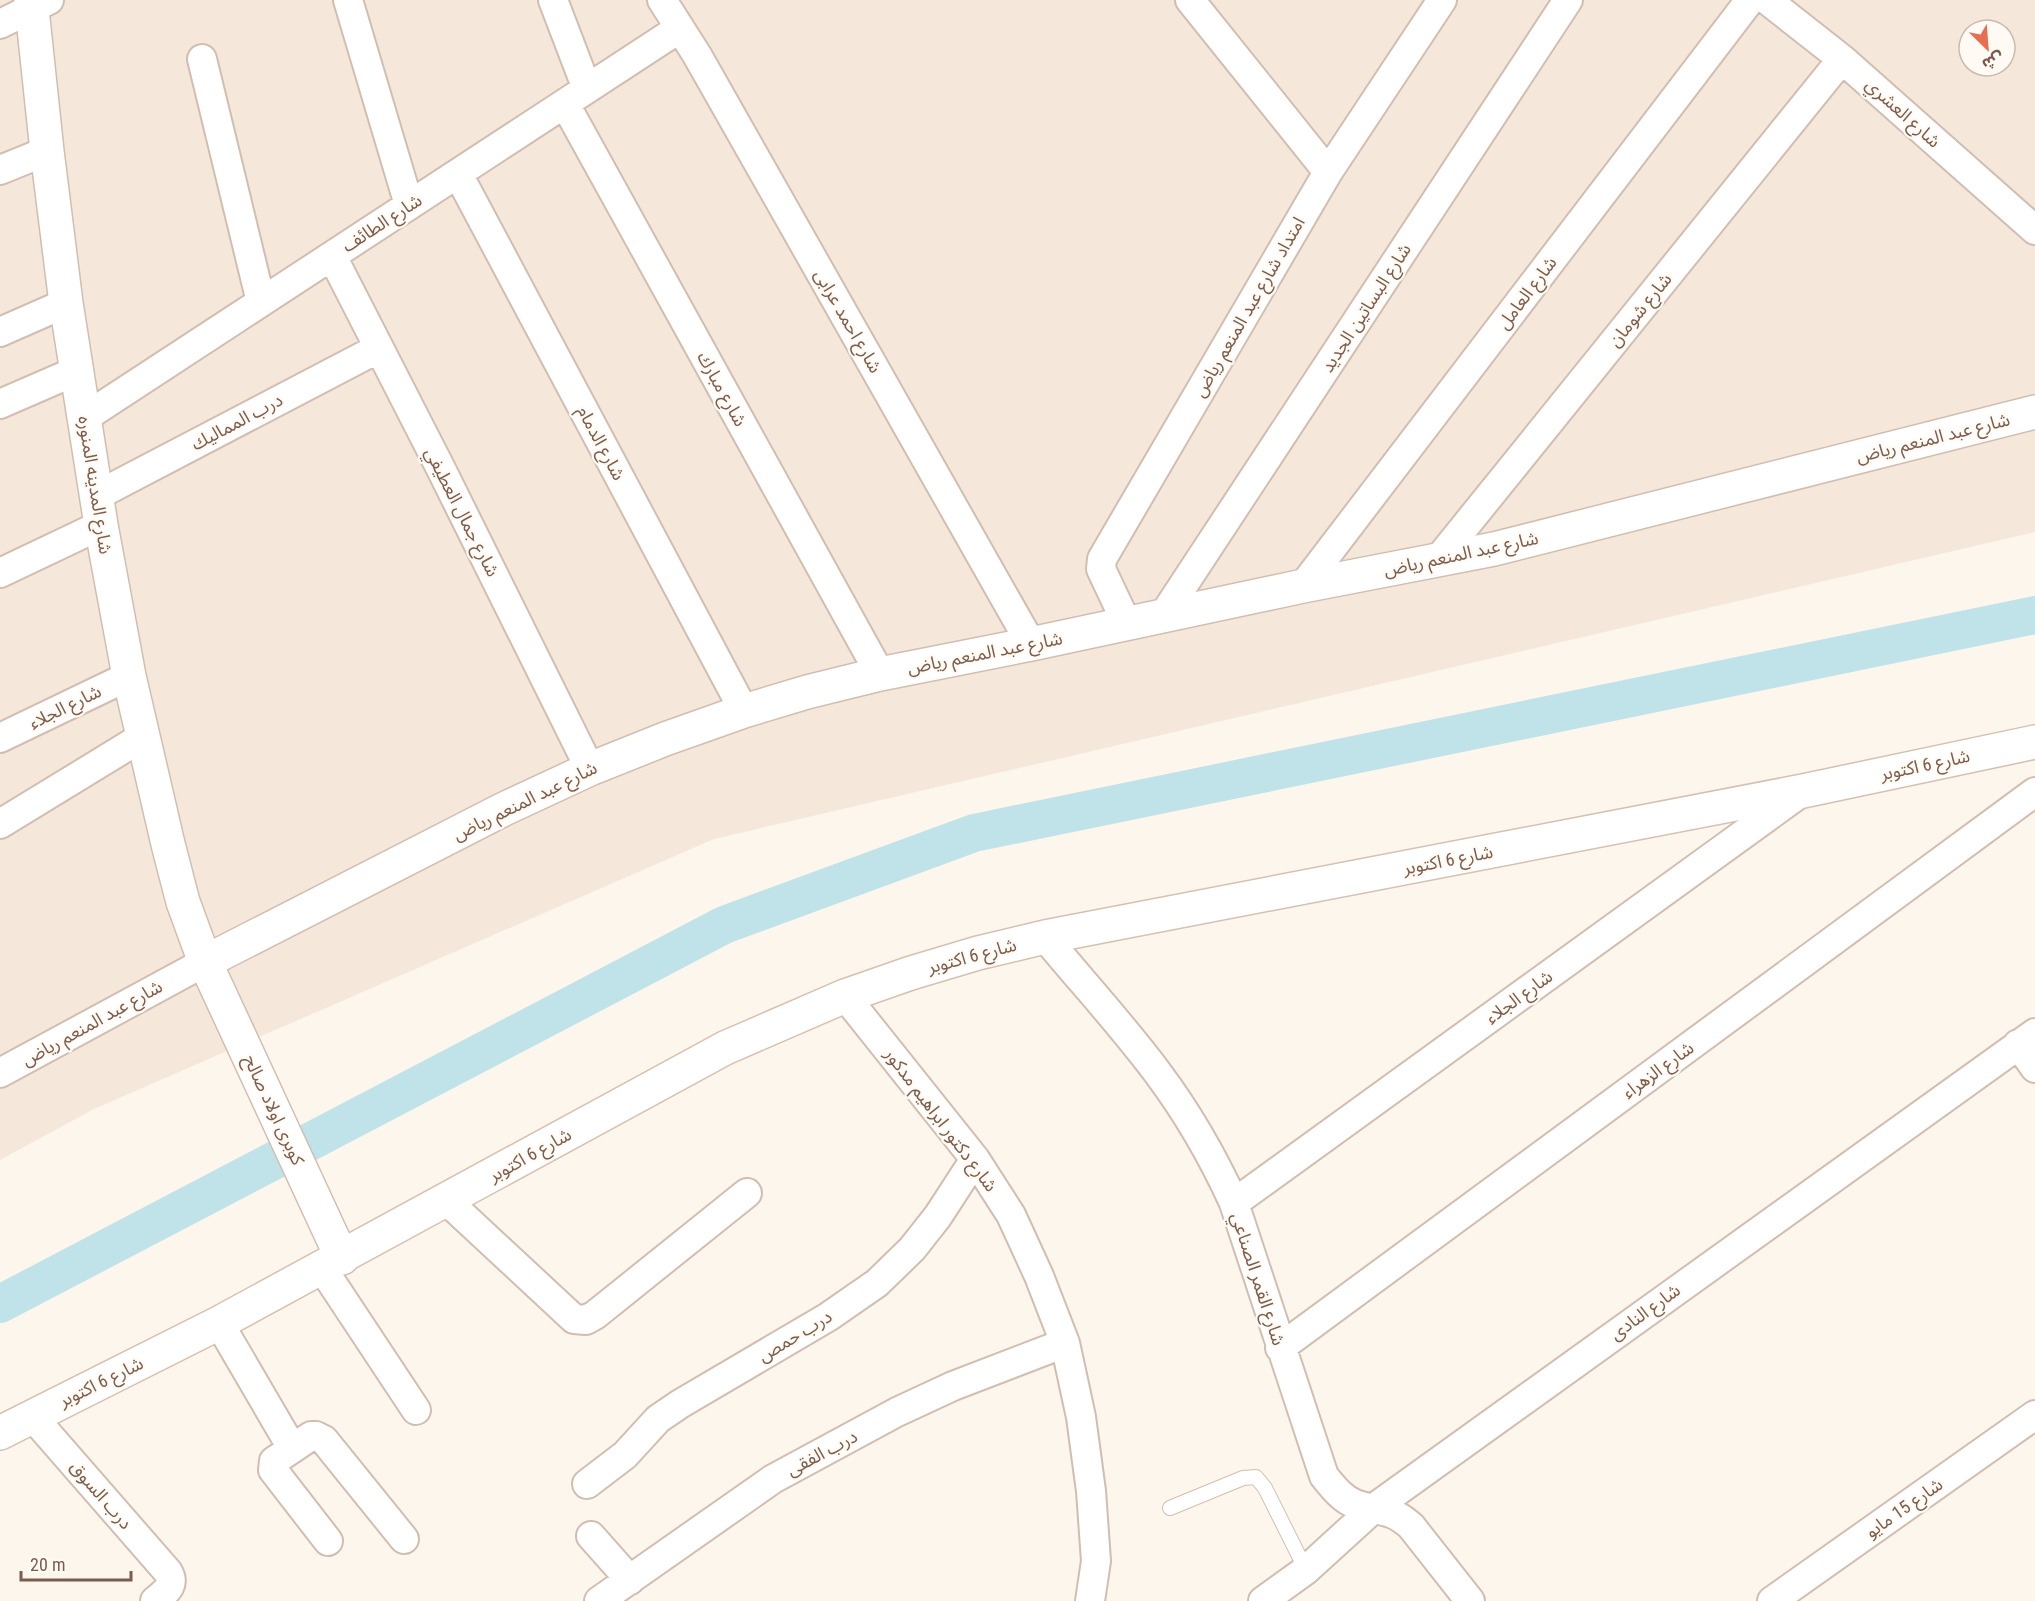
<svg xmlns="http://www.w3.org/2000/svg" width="2035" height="1601" viewBox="0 0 2035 1601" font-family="'Roboto Condensed','Noto Sans Arabic',sans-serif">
<rect width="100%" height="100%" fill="#fdf6ec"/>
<path fill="#f5e8da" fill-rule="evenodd" d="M0,0H2035V532L714,839L94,1109L0,1160ZM1969,30H2005V66H1969Z"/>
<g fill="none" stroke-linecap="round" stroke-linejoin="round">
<path stroke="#bfe3e8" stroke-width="38" d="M0,1304L724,925L974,833L2035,615"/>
<defs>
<path id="service" d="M1170,1508L1243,1478L1256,1477L1265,1488L1306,1570"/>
<path id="minor" d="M348,0L409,205
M553,0L587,89
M662,0L697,55L1031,644
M1190,0L1328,172
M1767,0L1842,59L2035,230
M0,24L49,0
M202,59L261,302
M565,104L880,674
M0,170L47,151
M458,174L744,711
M332,256L441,469L590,769
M0,332L66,303
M0,404L76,371
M84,418L680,28
M96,496L379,348
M1437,561L1842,59
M0,573L101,525
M1303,586L1750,0
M1163,616L1568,0
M1127,624L1101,569L1102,559L1328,172L1442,0
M0,738L129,676
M0,824L144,736
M1045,937C1082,982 1122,1025 1157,1072C1187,1112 1213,1157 1234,1203L1324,1476C1333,1487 1342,1499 1355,1504C1380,1513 1388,1506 1411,1526L1470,1601
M845,996L975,1159L1011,1215L1039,1276L1065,1343L1081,1417L1091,1491L1096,1561L1090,1601
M2018,1044L2035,1068
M0,1073L205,962
M446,1200L574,1319L586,1320L595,1315L747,1193
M1234,1203L1803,791
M322,1268L416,1410
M219,1323L292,1448
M1280,1348L2035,792
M32,1416L168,1572C176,1586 165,1592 155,1601
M587,1484L625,1455L658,1419L680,1404L828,1317L877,1283L912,1249L938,1216L975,1159
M591,1536L630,1580
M328,1541L273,1470L274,1461L311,1436H316L324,1440L404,1539
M599,1601L773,1479L897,1412L953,1386L1065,1343
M1263,1601L1306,1570L1374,1508L2035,1033
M1772,1601L2035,1415"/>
<path id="tertiary" d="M31,0L47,151L66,303L101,525L129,676L168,844L183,902L205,962L342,1258
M205,962L504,809L590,769L665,739L744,711L807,692L880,674L1031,644L1303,586L1494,549L2035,412"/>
<path id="secondary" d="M0,1433L219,1323L725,1048L845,996L911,973L978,953L1045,937L1803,791L2035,742"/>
</defs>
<use href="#service" stroke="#d1beb0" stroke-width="16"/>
<use href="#minor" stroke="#d1beb0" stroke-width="32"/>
<use href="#tertiary" stroke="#d1beb0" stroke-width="36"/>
<use href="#secondary" stroke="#d6c0b0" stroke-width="36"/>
<use href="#service" stroke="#fff" stroke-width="14"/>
<use href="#minor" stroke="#fff" stroke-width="28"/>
<use href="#tertiary" stroke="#fff" stroke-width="33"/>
<use href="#secondary" stroke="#fff" stroke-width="33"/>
</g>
<g text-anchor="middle" stroke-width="4.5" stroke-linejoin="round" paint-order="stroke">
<g font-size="18" fill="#7a5c4d" stroke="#fffaf3">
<text transform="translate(1903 113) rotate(42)" y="6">شارع العشري</text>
<text transform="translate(382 223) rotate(-33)" y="6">شارع الطائف</text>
<text transform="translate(1527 293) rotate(-53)" y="6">شارع العامل</text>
<text transform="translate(1249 307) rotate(-60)" y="6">امتداد شارع عبد المنعم رياض</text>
<text transform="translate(1366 308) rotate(-57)" y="6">شارع البساتين الجديد</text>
<text transform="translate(1640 310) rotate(-51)" y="6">شارع شومان</text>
<text transform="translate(848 321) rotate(60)" y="6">شارع احمد عرابى</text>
<text transform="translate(722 389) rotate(61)" y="6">شارع مبارك</text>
<text transform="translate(237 422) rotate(-28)" y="6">درب المماليك</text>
<text transform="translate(1933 438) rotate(-14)" y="6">شارع عبد المنعم رياض</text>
<text transform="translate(601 443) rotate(62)" y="6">شارع الدمام</text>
<text transform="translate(95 485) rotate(81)" y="6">شارع المدينه المنوره</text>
<text transform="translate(462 512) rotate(63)" y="6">شارع جمال العطيفي</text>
<text transform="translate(1461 554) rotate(-12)" y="6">شارع عبد المنعم رياض</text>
<text transform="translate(985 653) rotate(-11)" y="6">شارع عبد المنعم رياض</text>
<text transform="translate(65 707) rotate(-26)" y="6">شارع الجلاء</text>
<text transform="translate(1925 765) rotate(-12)" y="6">شارع 6 اكتوبر</text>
<text transform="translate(525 801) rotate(-26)" y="6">شارع عبد المنعم رياض</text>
<text transform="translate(1448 860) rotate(-11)" y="6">شارع 6 اكتوبر</text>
<text transform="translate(972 956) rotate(-15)" y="6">شارع 6 اكتوبر</text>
<text transform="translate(1519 997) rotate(-36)" y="6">شارع الجلاء</text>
<text transform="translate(92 1023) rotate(-29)" y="6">شارع عبد المنعم رياض</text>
<text transform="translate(1658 1070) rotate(-36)" y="6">شارع الزهراء</text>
<text transform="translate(274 1110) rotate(65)" y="6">كوبرى اولاد صالح</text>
<text transform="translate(941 1120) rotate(53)" y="6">شارع دكتور ابراهيم مدكور</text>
<text transform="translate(530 1155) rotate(-29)" y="6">شارع 6 اكتوبر</text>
<text transform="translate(1258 1279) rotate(72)" y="6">شارع القمر الصناعي</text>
<text transform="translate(1645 1312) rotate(-36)" y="6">شارع النادى</text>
<text transform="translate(795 1336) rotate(-31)" y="6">درب حمص</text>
<text transform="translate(101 1382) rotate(-26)" y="6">شارع 6 اكتوبر</text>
<text transform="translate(822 1453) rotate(-28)" y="6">درب الفقى</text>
<text transform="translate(101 1495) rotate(49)" y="6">درب السوق</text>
<text transform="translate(1904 1508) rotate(-35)" y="6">شارع 15 مايو</text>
</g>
</g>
<g transform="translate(1987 48) rotate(155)"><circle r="28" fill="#fffaf3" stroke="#cabbb1" stroke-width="1.5"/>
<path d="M0-4.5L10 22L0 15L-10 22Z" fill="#e76f51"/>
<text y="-9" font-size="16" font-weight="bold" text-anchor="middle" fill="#7a5c4d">ش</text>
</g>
<path d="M21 1571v9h110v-9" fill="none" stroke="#7a5c4d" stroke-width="3"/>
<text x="30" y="1571" font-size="18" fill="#7a5c4d" stroke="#fffaf3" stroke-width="4.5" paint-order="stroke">20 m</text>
</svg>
